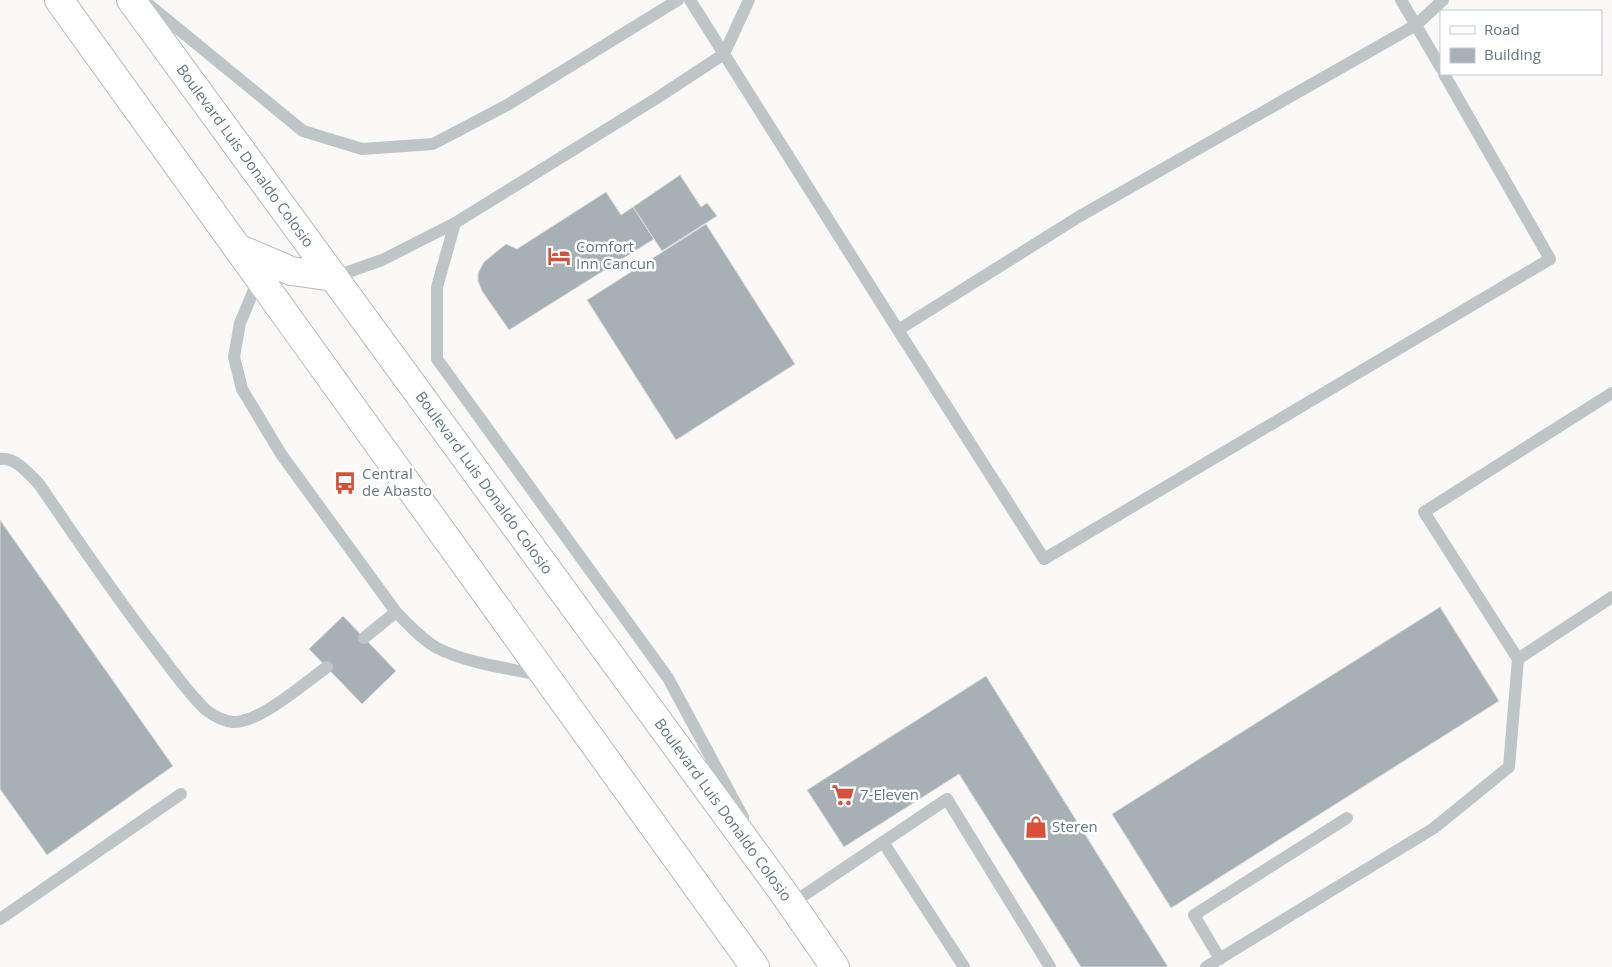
<svg xmlns="http://www.w3.org/2000/svg" width="1612" height="967" viewBox="0 0 1612 967" font-family="'Open Sans',sans-serif">
<rect width="100%" height="100%" fill="#faf9f8"/>
<path fill="#a6b0b5" stroke="#dcdbda" d="M680,175L701,207L707,203L717,216L662,251L633,207Z
M606,192L621,215L633,207L654,239L509,330L482,291L478,281V273L484,262L506,244L517,249Z
M706,224L795,364L676,440L587,300Z
M0,520L173,766L47,855L0,789Z
M1440,607L1499,701L1171,908L1112,814Z
M343,616L396,671L362,704L309,649Z
M986,676L1168,967H1081L959,774L844,847L807,790Z"/>
<g fill="none" stroke-linecap="round" stroke-linejoin="round">
<defs>
<path id="primary" d="M59,0L755,967
M131,0L783,892L835,967
M240,249L291,271L334,277"/>
</defs>
<use href="#primary" stroke="#b3b9bc" stroke-width="30"/>
<path stroke="#bfc4c7" stroke-width="12" d="M143,0L303,131L362,149L433,144L509,104L678,0
M690,0L898,330L1080,216L1416,25L1443,0
M1401,0L1441,68
M455,223L437,287V359L668,678L743,817
M334,277L382,260L455,223L657,98L724,54L749,0
M259,278L240,323L234,357L242,389L281,454L396,612C409,625 421,639 437,648C469,664 509,668 543,676
M898,330L1044,559L1550,259L1444,74
M0,459C16,457 29,474 39,484C76,538 113,593 153,645C170,667 186,691 206,710C214,716 223,721 233,722C258,724 306,682 327,667
M364,638L396,612
M1518,659L1612,597
M883,842L964,967
M791,904L947,799L1050,967
M0,919L181,794
M1220,959L1194,915L1347,818
M1206,967L1434,828L1509,767L1518,659L1424,512L1612,393"/>
<use href="#primary" stroke="#fff" stroke-width="28"/>
</g>
<defs>
<symbol id="hotel-bare" viewBox="-9 -9 18 18"><path d="M-6-4.5h1.5V1H6V5H4.5V3h-9V5H-6ZM-4 0a1.8 1.8 0 1 1 3.6 0ZM.5 0V-2.5h3Q6-2.5 6 0Z" fill="#d95039" stroke="#fff" stroke-width="2.5" paint-order="stroke"/></symbol>
<symbol id="bus-bare" viewBox="-9 -9 18 18"><path d="M-5-6H5V4H4V6H2V4H-2V6H-4V4H-5ZM-3.5-4V0h7V-4ZM-3.5 1.2v1.5H-2V1.2ZM2 1.2v1.5H3.5V1.2Z" fill="#d95039" stroke="#fff" stroke-width="2.5" paint-order="stroke"/></symbol>
<symbol id="supermarket-bare" viewBox="-9 -9 18 18"><path d="M-6-5.5h2.5l.6 2H6L4.5 2H-2.5L-4.4-4H-6ZM-1.5 3.2a1.3 1.3 0 1 0 .1 0ZM3 3.2a1.3 1.3 0 1 0 .1 0Z" fill="#d95039" stroke="#fff" stroke-width="2.5" paint-order="stroke"/></symbol>
<symbol id="shop-bare" viewBox="-9 -9 18 18"><path d="M-5-2.5h2.3a2.7 3.5 0 0 1 5.4 0H5L5.5 6h-11ZM-1.5-2.5h3a1.5 2.3 0 0 0-3 0Z" fill="#d95039" stroke="#fff" stroke-width="2.5" paint-order="stroke"/></symbol>
</defs>
<g fill-rule="evenodd">
<use href="#hotel-bare" x="543" y="240" width="32" height="32"/>
<use href="#bus-bare" x="329" y="467" width="32" height="32"/>
<use href="#supermarket-bare" x="827" y="779" width="32" height="32"/>
<use href="#shop-bare" x="1020" y="811" width="32" height="32"/>
</g>
<g text-anchor="middle" stroke-width="5" stroke-linejoin="round" paint-order="stroke">
<g font-size="15" fill="#667881" stroke="#fff">
<text transform="translate(245 156) rotate(54)" y="5">Boulevard Luis Donaldo Colosio</text>
<text transform="translate(484 483) rotate(54)" y="5">Boulevard Luis Donaldo Colosio</text>
<text transform="translate(723 810) rotate(54)" y="5">Boulevard Luis Donaldo Colosio</text>
</g>
<g font-size="15" fill="#667881" stroke="#fff" text-anchor="start">
<text x="576" y="252">Comfort<tspan x="576" dy="17">Inn Cancun</tspan></text>
<text x="362" y="479">Central<tspan x="362" dy="17">de Abasto</tspan></text>
<text x="860" y="800">7-Eleven</text>
<text x="1052" y="832">Steren</text>
</g>
</g>
<rect x="1440" y="10" width="162" height="65" fill="#ffffff" stroke="#c2c9cd"/>
<rect x="1450" y="26" width="25" height="8" fill="#ffffff" stroke="#c2c9cd"/>
<text x="1484" y="35" font-size="15" fill="#667881">Road</text>
<rect x="1450" y="48" width="25" height="15" fill="#a6b0b5" stroke="#c2c9cd"/>
<text x="1484" y="60" font-size="15" fill="#667881">Building</text>
</svg>
